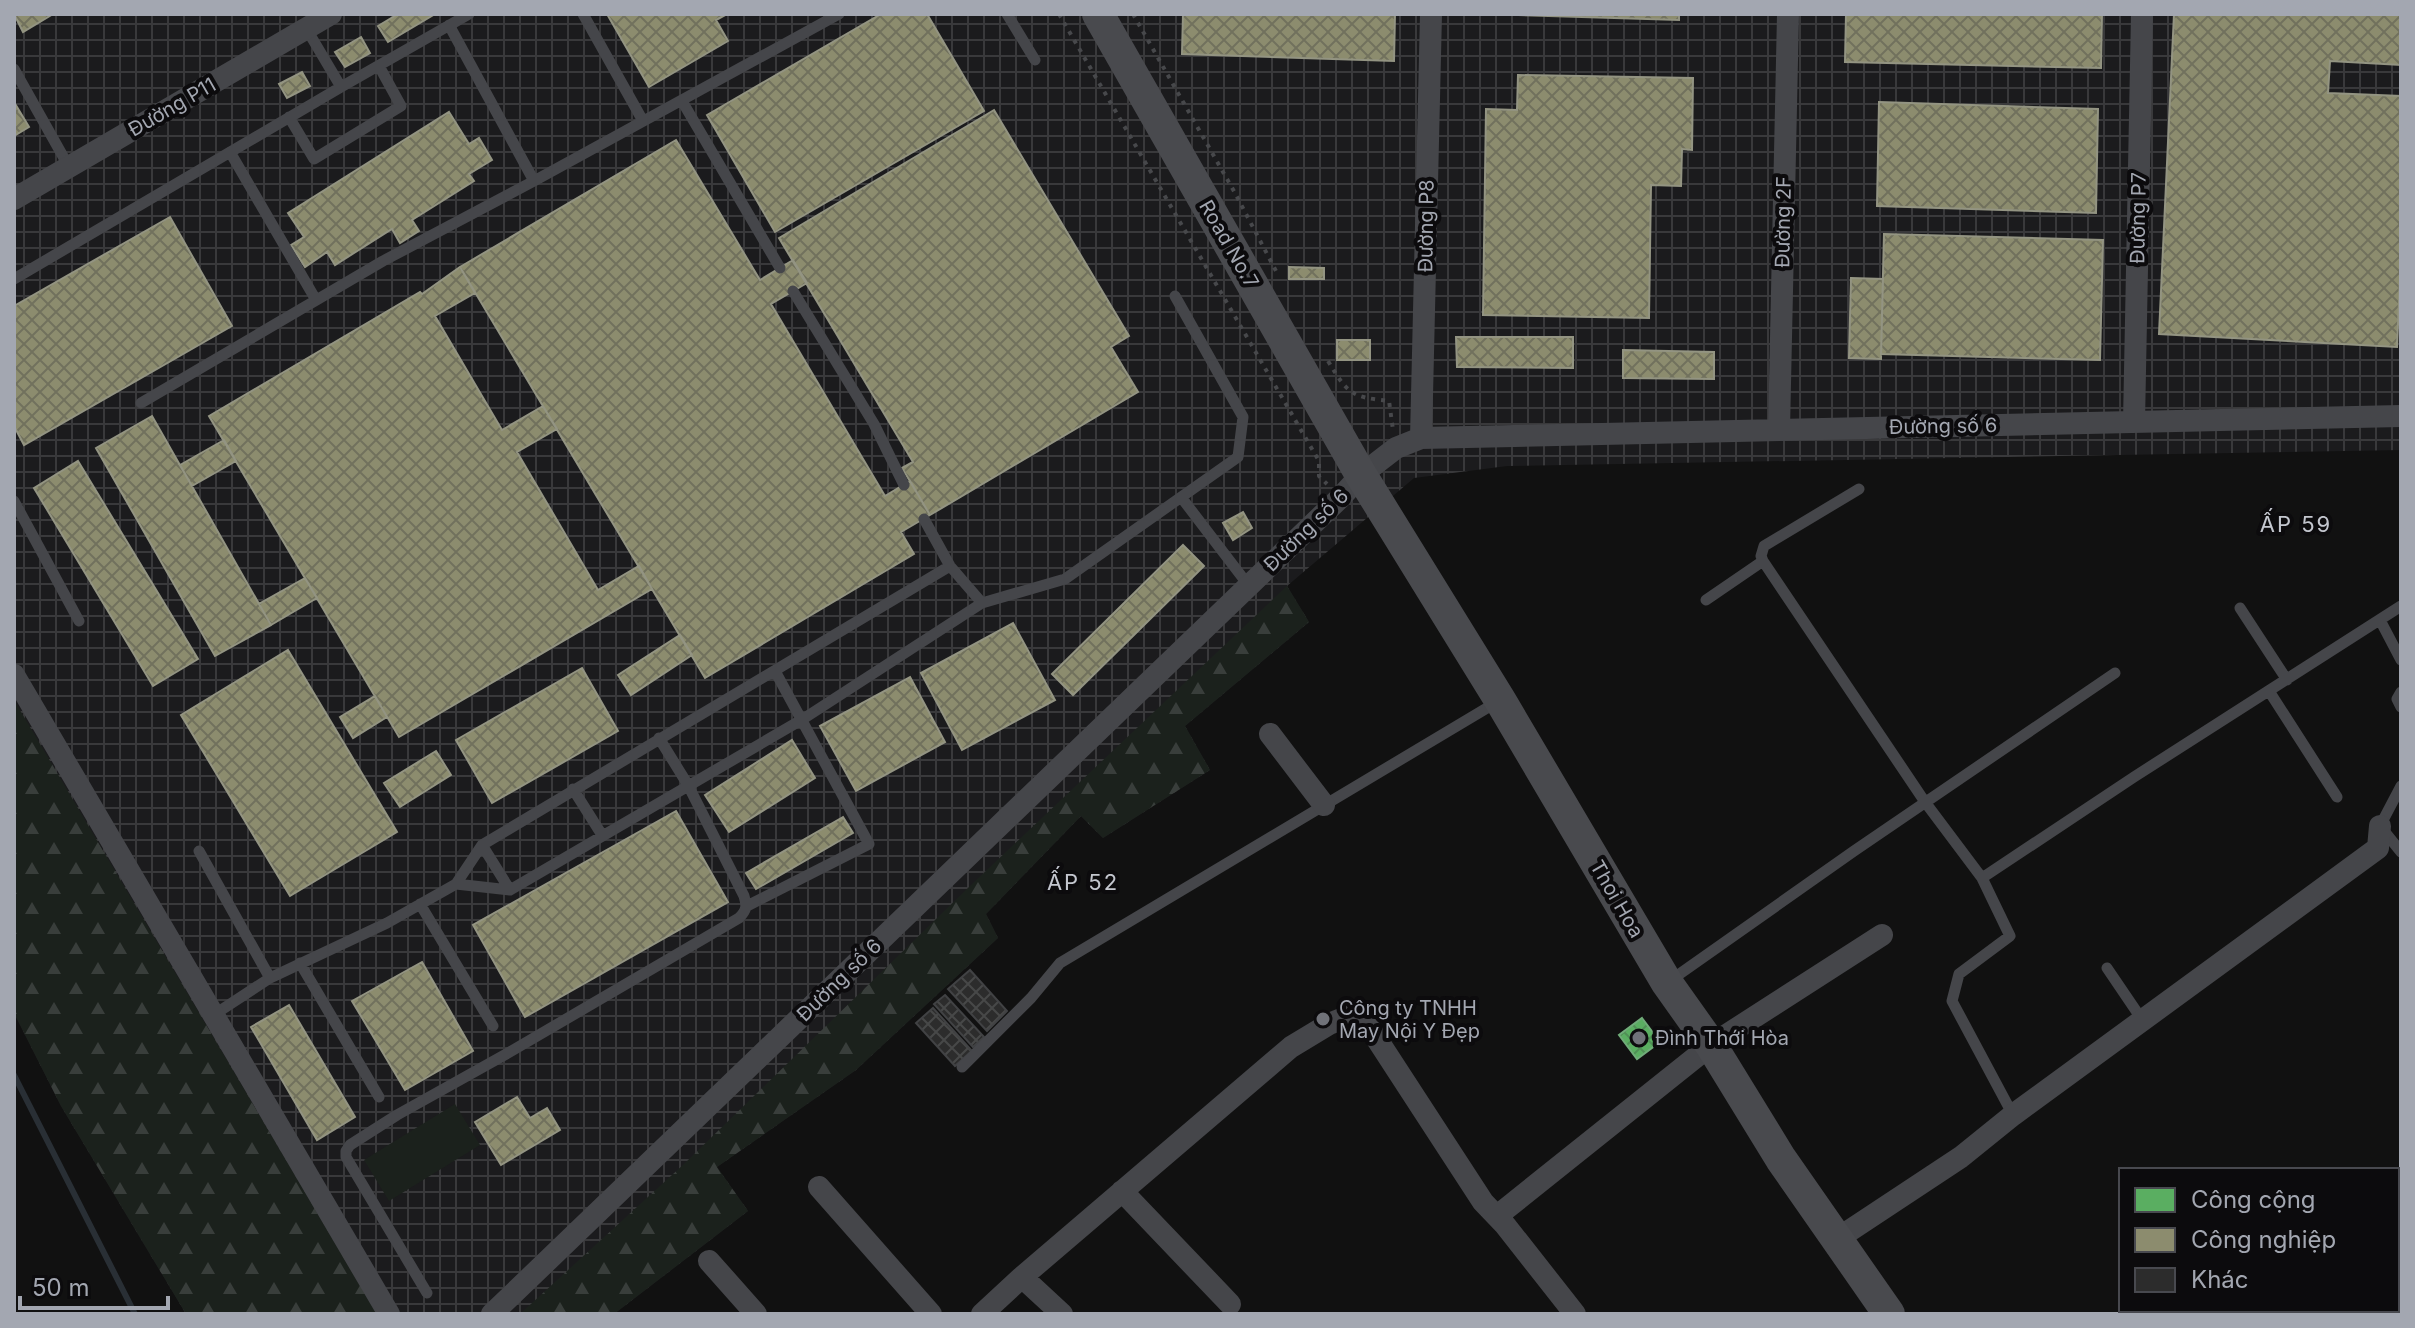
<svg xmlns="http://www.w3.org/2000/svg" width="2415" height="1328" viewBox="0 0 2415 1328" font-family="Inter,sans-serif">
<defs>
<pattern id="industrial-grid" width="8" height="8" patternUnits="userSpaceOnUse" patternTransform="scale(2)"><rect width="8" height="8" fill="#1b1b1d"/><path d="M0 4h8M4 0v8" fill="none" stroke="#39393b"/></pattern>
<pattern id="forest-firs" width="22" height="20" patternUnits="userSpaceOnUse" patternTransform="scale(2)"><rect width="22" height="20" fill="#1b211c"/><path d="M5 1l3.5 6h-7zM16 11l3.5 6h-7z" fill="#393e3b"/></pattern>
<pattern id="public-cross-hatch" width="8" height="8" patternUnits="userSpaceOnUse" patternTransform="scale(2)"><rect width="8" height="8" fill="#5aae61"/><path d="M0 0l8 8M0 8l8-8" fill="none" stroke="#508f56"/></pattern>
<pattern id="industry-cross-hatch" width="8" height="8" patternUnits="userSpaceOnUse" patternTransform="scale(2)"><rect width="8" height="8" fill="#8c8c6e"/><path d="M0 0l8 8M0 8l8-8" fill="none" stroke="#71715d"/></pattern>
<pattern id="building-cross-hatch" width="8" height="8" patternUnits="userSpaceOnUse" patternTransform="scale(2)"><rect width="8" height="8" fill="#2c2c2c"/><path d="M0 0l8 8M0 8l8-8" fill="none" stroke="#474848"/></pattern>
</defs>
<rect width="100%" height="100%" fill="#111"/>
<path fill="url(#industrial-grid)" d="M14,14H2401V450L1507,466L1414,478L1287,586L1309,622L1185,726L1210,770L1103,838L1081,816L986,914L998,938L856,1070L717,1167L748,1211L614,1314H186L61,1106L14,1013Z"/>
<path fill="#1b211c" d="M455,1104L480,1145L389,1201L364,1160Z"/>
<path fill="url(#forest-firs)" d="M1287,586L1309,622L1185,726L1210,770L1103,838L1081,816L986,914L998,938L856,1070L717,1167L748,1211L614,1314H520L684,1164L970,886Z
M14,700L377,1314H186L61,1106L14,1013Z"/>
<path fill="url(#public-cross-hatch)" stroke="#70ac79" stroke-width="2" d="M1642,1018L1660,1042L1637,1059L1619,1035Z"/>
<path fill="url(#industry-cross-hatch)" stroke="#939482" stroke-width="2" d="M14,14H53L23,32Z
M398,14H435L388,42L378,26Z
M607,14H727L716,20L728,41L649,87Z
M881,14H927L984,111L775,232L707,115Z
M1183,14H1395L1394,61L1182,54Z
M1486,14H1679V20Z
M1846,14H2102L2101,68L1845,62Z
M2174,14H2401V65L2330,61L2328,93L2401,96V257L2397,347L2159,334Z
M361,37L370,53L345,67L335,52Z
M302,72L310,86L287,98L279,84Z
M1518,75L1693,78L1692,150L1682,149L1681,186L1651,185L1649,318L1483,315L1486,109L1517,110Z
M14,102L29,127L14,136Z
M1879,102L2098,109L2096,213L1877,206Z
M994,110L1129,336L1111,347L1138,392L930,515L902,468L913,462L779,238Z
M449,112L469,144L479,138L492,160L469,174L474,181L412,220L419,231L400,243L392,229L335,265L327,252L305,267L291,245L304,237L288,213Z
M676,140L760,280L793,260L807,283L771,304L885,496L910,481L930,515L901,532L914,554L705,678L460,267Z
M170,217L232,326L24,445L14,426V306Z
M1884,234L2103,240L2100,360L1881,354Z
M460,267L475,293L435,316L502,430L543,406L557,429L517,452L598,590L639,566L652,589L399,737L209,416L420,292L422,294Z
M1289,267L1324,268V279H1289Z
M1851,278L1883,279L1881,359L1849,358Z
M1456,337H1573V368L1457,367Z
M1337,340H1370V360H1337Z
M1623,350L1714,352V379L1623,378Z
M152,416L271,625L215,656L96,448Z
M224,440L236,461L192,486L180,465Z
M78,461L198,659L153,686L34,488Z
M1243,512L1252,528L1233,540L1223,523Z
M1183,545L1204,566L1073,695L1052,674Z
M305,578L317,598L271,625L259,604Z
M1013,623L1055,700L962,750L921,673Z
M680,635L692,655L631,695L618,675Z
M288,650L397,832L290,896L181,715Z
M582,668L618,731L492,803L456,740Z
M910,677L945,742L856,791L820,726Z
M375,696L387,717L353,738L340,717Z
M792,740L815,778L729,832L705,795Z
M436,751L451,775L400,807L384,783Z
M676,811L728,902L525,1017L473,925Z
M843,817L853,833L756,889L746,873Z
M422,962L473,1051L405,1090L352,1001Z
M289,1005L355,1117L317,1140L251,1027Z
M517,1097L530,1118L547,1108L560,1130L501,1165L475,1122Z"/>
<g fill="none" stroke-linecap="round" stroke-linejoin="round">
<path stroke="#292f35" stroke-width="6" d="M14,1075L135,1314"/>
</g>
<path fill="url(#building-cross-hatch)" stroke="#414244" stroke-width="2" d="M970,970L1007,1011L987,1031L948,989Z
M945,995L984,1037L973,1047L934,1004Z
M933,1008L972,1051L955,1066L916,1023Z"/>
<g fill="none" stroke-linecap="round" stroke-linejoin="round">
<path stroke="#47484b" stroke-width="4" stroke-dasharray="4 6" stroke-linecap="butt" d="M1059,14L1319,461V476L1327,484
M1133,14L1235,193L1276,271
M1328,361C1348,394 1351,397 1389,401L1393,430"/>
<path stroke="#45464a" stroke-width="11" d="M583,14L643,121
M1007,14L1035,60
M449,25L534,181L839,14
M306,28L341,87L469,14
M14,69L69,167
M682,101L780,268
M289,117L314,159L401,106L379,66
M230,152L316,300
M14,279L341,87
M793,291L874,424L904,485
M141,403L383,261L534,181
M1859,489L1764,546L1761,556L1763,561L1925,802L1982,878L2134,777L2401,606
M1181,497L1249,586
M14,501L79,621
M924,519L950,566L982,603
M1706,600L1763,561
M2240,608L2287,680
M2380,620L2401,660
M2269,691L2337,797
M2401,692L2397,699L2401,707
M2401,786L2380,826L2401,852
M573,789L602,835
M482,845L510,890
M199,851L270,978
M1982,878L2010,936L1959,974L1952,1001L2013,1115
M456,884L510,890L803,719L982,603L1065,579L1238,457L1243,417L1175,296
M420,904L493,1026
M747,906L869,844L775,671
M300,963L379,1097
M2107,968L2143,1021
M1671,980L1854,851L2115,673
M215,1014L270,978L387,923L456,884L482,845L950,566
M962,1067L1031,998L1060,963L1497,702
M427,1293L346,1157V1151L350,1145L397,1115L508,1053L739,918C747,910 747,906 744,896L688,785L659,738"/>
<path stroke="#45464a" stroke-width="22" d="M14,199L331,14
M2134,422L2142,14
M1779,430L1788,14
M1421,438L1431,14
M14,675L389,1314
M1270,734L1324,805
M819,1187L931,1314
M1122,1191L1230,1304
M1497,1216L1711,1045L1882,935
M2397,1220L2401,1217
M1837,1239L1961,1157L2013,1115L2378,848L2380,826
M709,1261L756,1314
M1022,1277L1062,1314
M492,1314L1340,498L1361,475L1396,448L1421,438L2401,416
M982,1314L1022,1277L1291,1047L1329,1024L1354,1014L1361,1017L1373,1033L1483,1202L1505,1225L1575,1314
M2270,1314L2275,1310"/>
<path stroke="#494a4e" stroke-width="32" d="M1098,14L1361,475L1500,700L1667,983L1711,1045L1781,1159L1889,1314"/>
</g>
<g fill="#707279" stroke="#0c0b0d" stroke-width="3">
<circle cx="1323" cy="1019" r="8"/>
<circle cx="1639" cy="1038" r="8"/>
</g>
<g text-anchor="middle" stroke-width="8" stroke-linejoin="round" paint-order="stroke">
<g font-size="20" fill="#a3a7b1" stroke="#0c0b0d">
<text transform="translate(172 107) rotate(-30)" y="7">Đường P11</text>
<text transform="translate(2138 218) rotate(-89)" y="7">Đường P7</text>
<text transform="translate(1783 222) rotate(-89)" y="7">Đường 2F</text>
<text transform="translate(1426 226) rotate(-89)" y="7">Đường P8</text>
<text transform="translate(1229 244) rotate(60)" y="7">Road No.7</text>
<text transform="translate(1943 426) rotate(-1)" y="7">Đường số 6</text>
<text transform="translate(1306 530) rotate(-44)" y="7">Đường số 6</text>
<text transform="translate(1617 899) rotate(60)" y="7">Thoi Hoa</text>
<text transform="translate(839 980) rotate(-44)" y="7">Đường số 6</text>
</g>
<g font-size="20" fill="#a3a7b1" stroke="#0c0b0d" text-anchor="start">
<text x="1339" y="1015">Công ty TNHH<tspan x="1339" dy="23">May Nội Y Đẹp</tspan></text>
<text x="1655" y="1045">Đình Thới Hòa</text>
</g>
<g font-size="22" letter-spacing="2" fill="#c3c6ce" stroke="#0c0b0d">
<text x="2296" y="532">ẤP 59</text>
<text x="1083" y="890">ẤP 52</text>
</g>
</g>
<rect width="2415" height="1328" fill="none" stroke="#a3a7b1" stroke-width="32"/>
<rect x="2119" y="1168" width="280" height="144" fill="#0c0b0d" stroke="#48494f" stroke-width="2"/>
<rect x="2135" y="1188" width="40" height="24" fill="#5aae61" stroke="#48494f" stroke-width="2"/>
<text x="2191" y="1208" font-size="24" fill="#a3a7b1">Công cộng</text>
<rect x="2135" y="1228" width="40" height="24" fill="#8c8c6e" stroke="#48494f" stroke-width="2"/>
<text x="2191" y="1248" font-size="24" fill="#a3a7b1">Công nghiệp</text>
<rect x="2135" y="1268" width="40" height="24" fill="#2c2c2c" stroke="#48494f" stroke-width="2"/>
<text x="2191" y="1288" font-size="24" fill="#a3a7b1">Khác</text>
<path d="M20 1296v12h148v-12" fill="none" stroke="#a3a7b1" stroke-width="4"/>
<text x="32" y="1296" font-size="24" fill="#a3a7b1" stroke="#0c0b0d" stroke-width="6" paint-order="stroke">50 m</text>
</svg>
